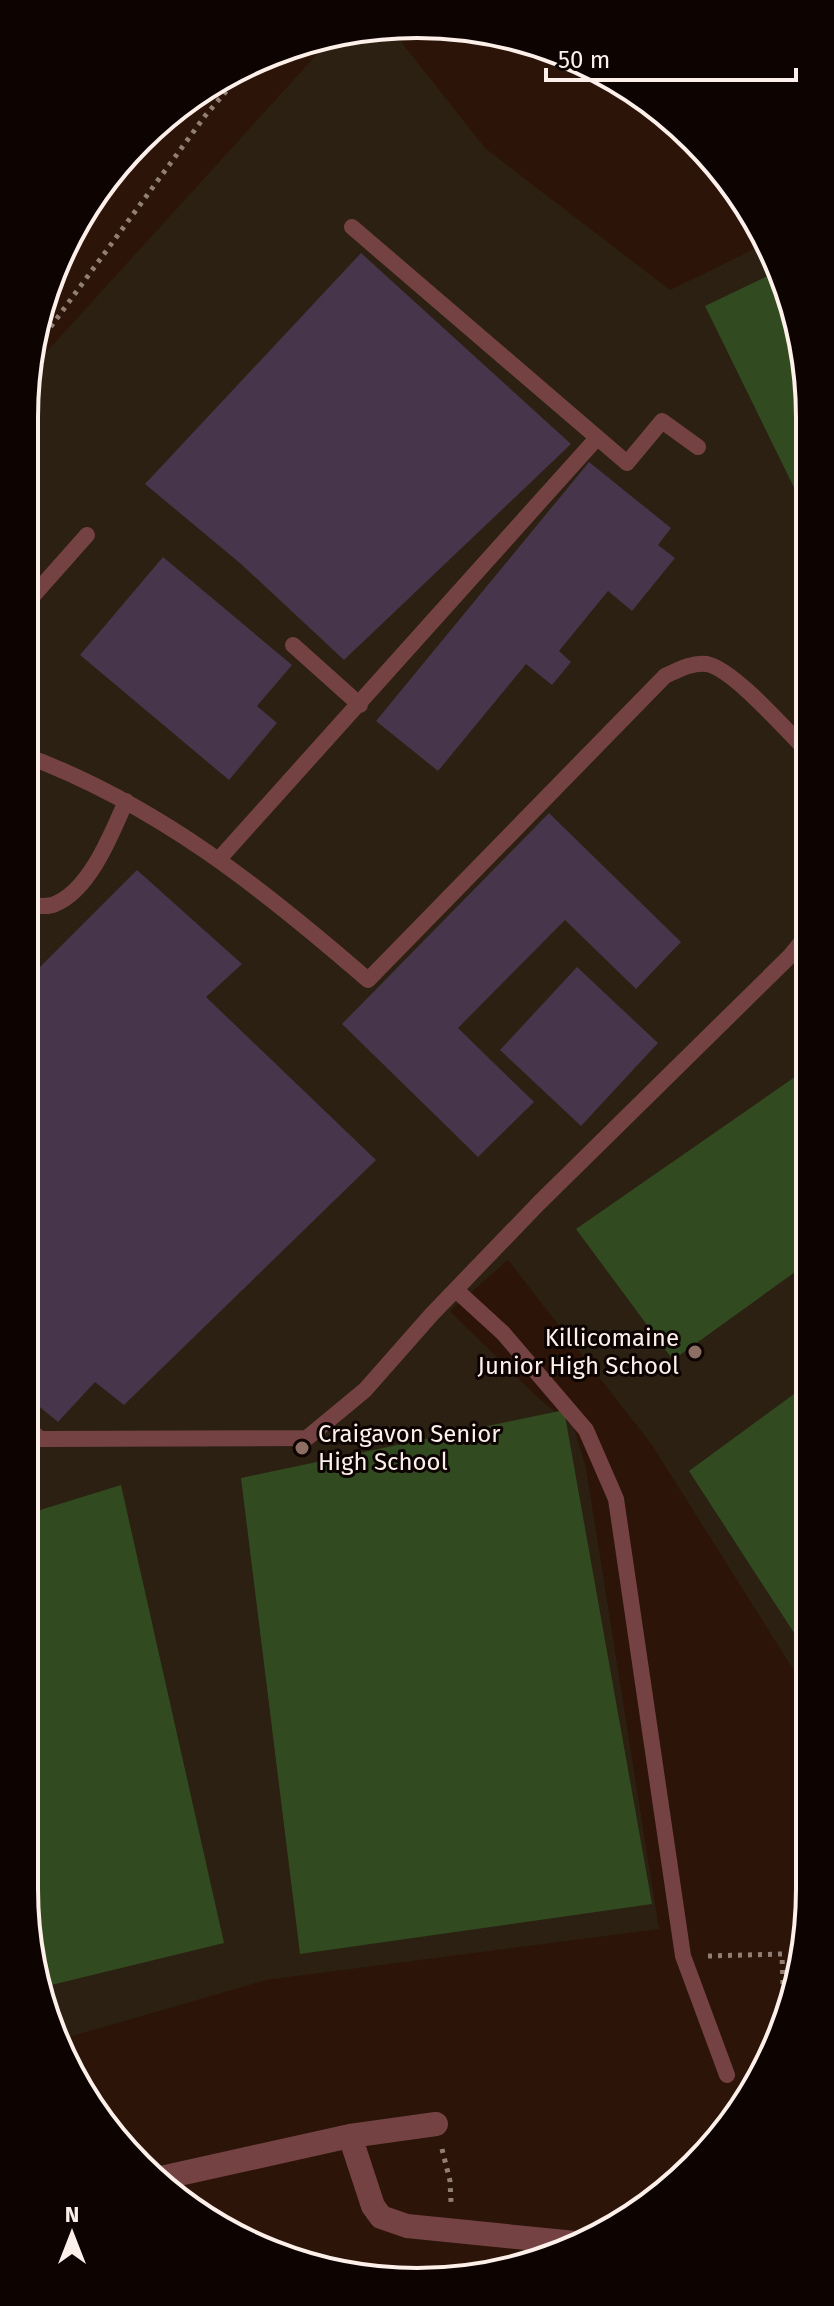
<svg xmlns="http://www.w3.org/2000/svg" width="834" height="2306" viewBox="0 0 834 2306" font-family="'Fira Sans',sans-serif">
<rect width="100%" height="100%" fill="#2c1409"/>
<path fill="#2b2012" d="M365,27L391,29L485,148L670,290L769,242L807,365L810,1696L652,1445L508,1260L450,1311L536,1396L574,1427L586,1468L659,1929L266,1980L55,2041L24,1889V417L30,370L330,40Z"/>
<path fill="#324a20" d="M778,271L807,365V514L705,306Z
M802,1072L808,1080L809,1262L673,1360L576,1229Z
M809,1383V1656L689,1471Z
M564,1410L652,1904L300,1954L241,1478Z
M121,1485L224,1943L43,1987L24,1889V1515Z"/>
<path fill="#46354b" d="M361,253L571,444L344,660L241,564L145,484Z
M589,462L671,528L658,545L675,558L632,611L608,591L559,651L571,662L552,685L526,664L438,771L376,721Z
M163,557L292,665L257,706L277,723L229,780L80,655Z
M549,813L681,942L636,989L565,920L458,1028L534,1102L478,1157L342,1024Z
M137,870L242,964L206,997L376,1160L124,1405L95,1382L58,1422L24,1394V972L30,977Z
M577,967L658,1043L581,1126L500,1050Z"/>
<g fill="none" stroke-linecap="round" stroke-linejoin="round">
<path stroke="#917e75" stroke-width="5" stroke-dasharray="4 6" stroke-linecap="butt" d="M33,351L205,116L246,68
M708,1956L782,1954L784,2019
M442,2149L450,2181L451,2202"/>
<path stroke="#754244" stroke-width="16" d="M352,227L627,463L662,421L698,447
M24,606L87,535
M293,645L360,705
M24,755C157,804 263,889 368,980L665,676C678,670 692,662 707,664C733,669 787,731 807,751
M220,858L597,438
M24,905C33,905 47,908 55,904C90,890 112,833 126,801
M456,1290L503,1333L586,1430L616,1499L683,1956L727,2075
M24,1424L40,1439L307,1438L365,1390L432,1314L539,1203L789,957L808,934"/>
<path stroke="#754244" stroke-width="24" d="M350,2136L373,2206L381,2217L407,2226L575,2243
M161,2178L350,2136L436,2124"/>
</g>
<g fill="#8d6e63" stroke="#0d0402" stroke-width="3">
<circle cx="695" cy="1352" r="8"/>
<circle cx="302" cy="1448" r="8"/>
</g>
<g text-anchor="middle" stroke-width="6" stroke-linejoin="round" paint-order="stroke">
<g font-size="24" fill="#fdefe9" stroke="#0d0402" text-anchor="end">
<text x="679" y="1346">Killicomaine<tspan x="679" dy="28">Junior High School</tspan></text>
<text x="318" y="1442" text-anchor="start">Craigavon Senior<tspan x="318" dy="28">High School</tspan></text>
</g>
</g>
<path d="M0 0H834V2306H0ZM417 38H417A379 379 0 0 1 796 417V1889A379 379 0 0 1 417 2268H417A379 379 0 0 1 38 1889V417A379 379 0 0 1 417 38Z" fill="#0d0402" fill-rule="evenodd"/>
<path fill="none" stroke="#fdefe9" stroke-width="4" d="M417 38H417A379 379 0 0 1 796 417V1889A379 379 0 0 1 417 2268H417A379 379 0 0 1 38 1889V417A379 379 0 0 1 417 38Z"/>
<g transform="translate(72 2234)" stroke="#0d0402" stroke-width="6" paint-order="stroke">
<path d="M0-6L14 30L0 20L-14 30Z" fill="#fdefe9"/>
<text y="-12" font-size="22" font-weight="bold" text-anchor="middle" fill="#fdefe9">N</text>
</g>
<path d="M546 68v12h250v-12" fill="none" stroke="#fdefe9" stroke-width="4"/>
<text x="558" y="68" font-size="24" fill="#fdefe9" stroke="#0d0402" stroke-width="6" paint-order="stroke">50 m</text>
</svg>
